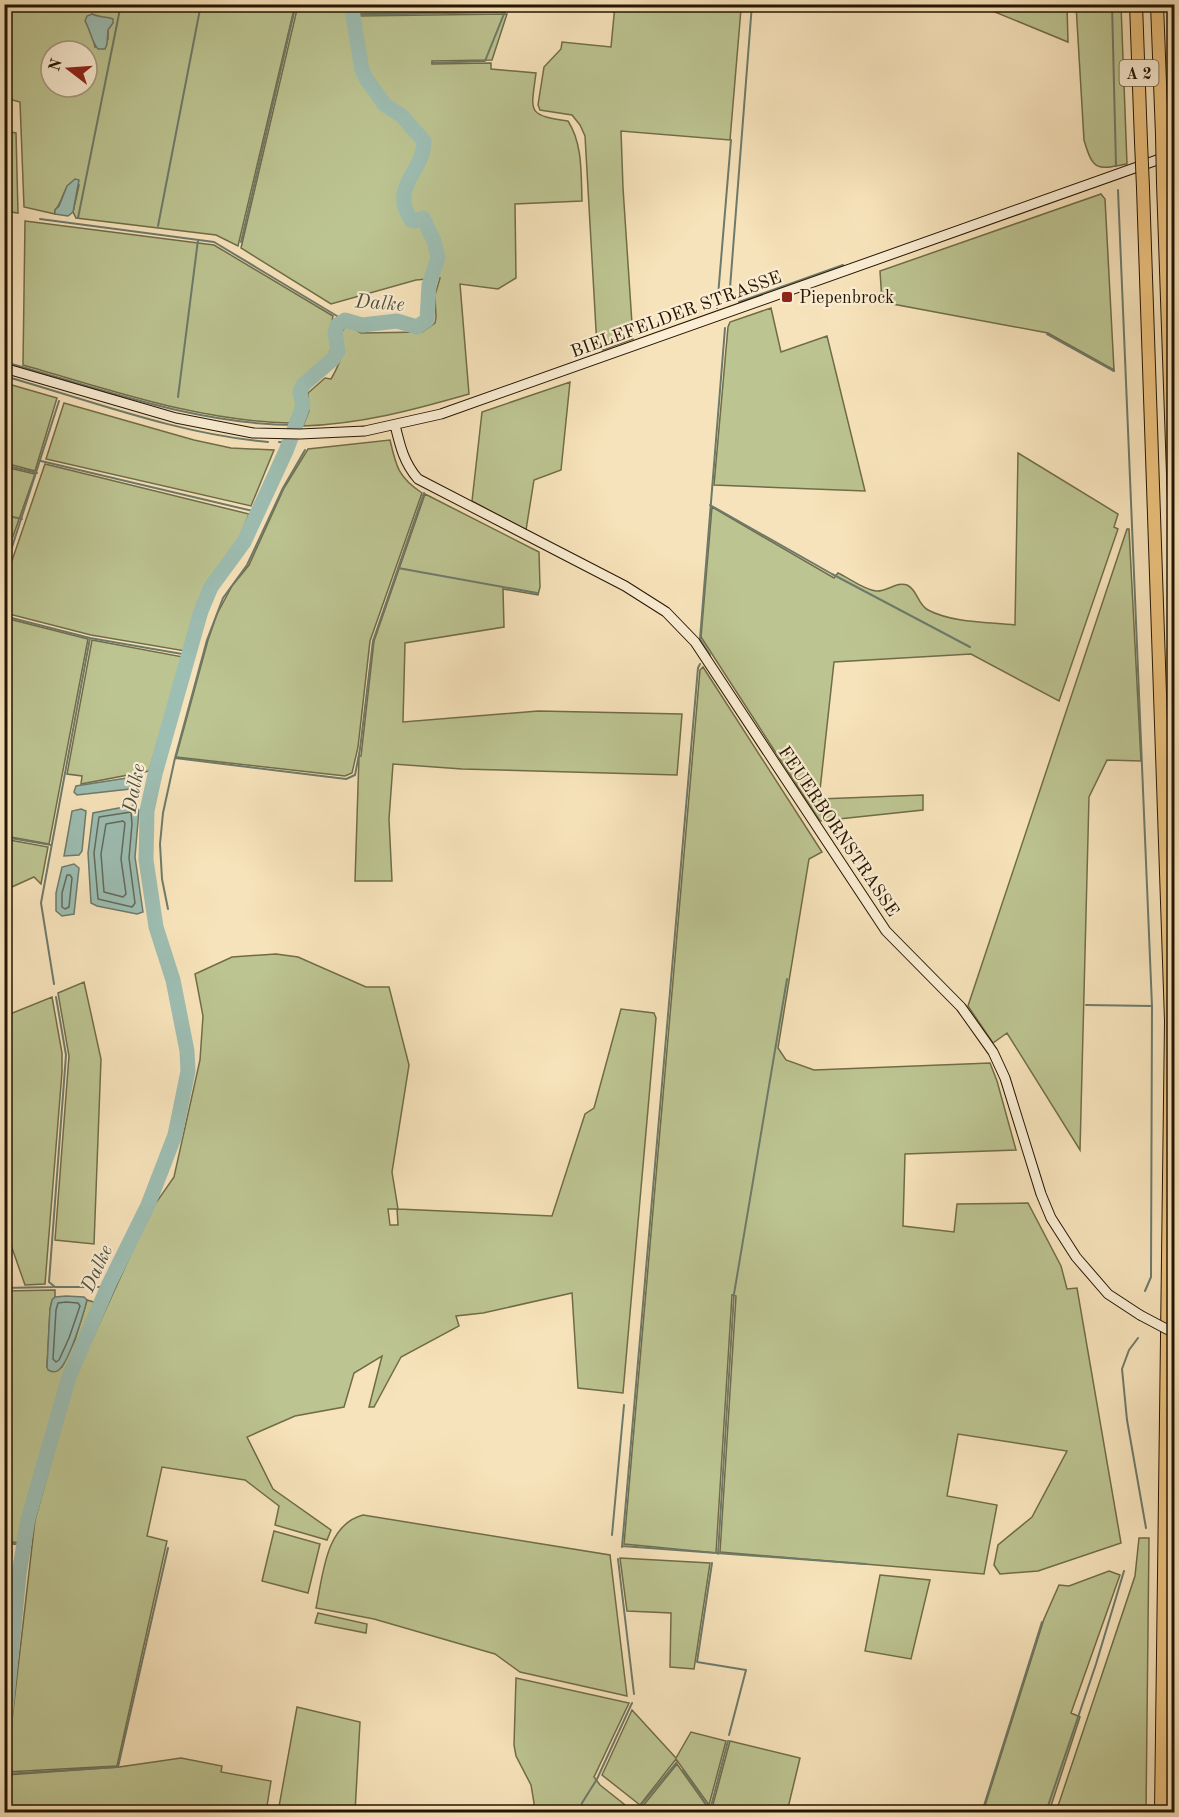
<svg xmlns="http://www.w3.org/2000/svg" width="1179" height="1817" viewBox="0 0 1179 1817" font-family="'Old Standard TT',serif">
<rect width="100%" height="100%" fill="#f7e3bb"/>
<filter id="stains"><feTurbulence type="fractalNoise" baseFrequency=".00333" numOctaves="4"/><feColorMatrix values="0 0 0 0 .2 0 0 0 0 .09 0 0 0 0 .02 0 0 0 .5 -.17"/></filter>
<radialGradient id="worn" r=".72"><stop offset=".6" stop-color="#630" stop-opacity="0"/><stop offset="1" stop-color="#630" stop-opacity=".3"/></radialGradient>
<path fill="#bcc491" stroke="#706c48" stroke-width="1.5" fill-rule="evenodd" d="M5,5H295L238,246L216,235L76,218L73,212L79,185L72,183C62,189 63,202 55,210V214L24,207L20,102L5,98ZM92,14L104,18L108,30V39L95,47L92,34L86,21ZM51,51H87V87H51Z
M298,5H506L503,11L358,14V16L507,14L492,60L432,61V64L491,63V69L536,73C531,112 526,115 568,121C583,144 581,175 582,201L515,204L516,278L498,289L460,284L469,394C413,410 362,424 303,426L309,411L308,393L325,378L331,379C341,362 344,352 341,333L345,327L350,326L361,333L422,332L435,323L436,317L435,295L440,278L416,280L331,304L241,248Z
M680,5L741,9L730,140L621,131L623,188L633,339L603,350L597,347L585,136L580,125L572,115L540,110L538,105L544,67L561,49L562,42L611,47L615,5Z
M978,5H1067L1068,42Z
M1076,5H1121L1127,164C1097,170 1093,171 1084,140Z
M4,131L16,133L18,213L5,211Z
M1101,194L1105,199L1114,370L1048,333L882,302L880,271Z
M25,221L214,245L333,316L330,332L331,349L327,357L300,383L297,391V405L290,423C198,421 111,390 23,365Z
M771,308L781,352L827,336L865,491L714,485L728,327L730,322Z
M570,382L561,470L534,480L526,530L472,501L482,412Z
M5,383L57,398L35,471L5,463Z
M64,403L194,440L231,448L274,450L251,506L46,459Z
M390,440C396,466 398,477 422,493L370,641L358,747L352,773L345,776L176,757L208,640L217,614L232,586L249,565L284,488L308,449Z
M1018,453L1118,514L1114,527L1118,529L1059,701L971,654L834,662L819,799L923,795V810L820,821L701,637L712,507L834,578L838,573C849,578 864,590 876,591C887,592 897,581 907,585C918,590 917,604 928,610C953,623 988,622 1015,625Z
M45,464L249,514L240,537L206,584L197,609L185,651L91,635L5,613V581Z
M5,467L35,474L5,559L4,467Z
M425,494L539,552L540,587L538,595L503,589L504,627L405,643L403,722L538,711L682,714L677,775L462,769L393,764L389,819L392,881H355L359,756H361L374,641Z
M1127,529H1129L1141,761L1107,760L1089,797L1080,1150L1007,1033L993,1043L968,1006Z
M5,618L88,639L49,844L5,836Z
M92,640L183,657L149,771L81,784L82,776L67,774Z
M703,667L822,852L809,859L778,1048L786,1060L814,1070L990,1063L997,1081L1016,1150L905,1154L903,1226L954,1232L957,1204L1028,1203L1061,1266L1067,1289L1077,1288L1121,1543L1038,1571L1000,1574L994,1565L998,1545L1032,1517L1067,1451L958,1434L947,1496L997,1505L984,1574L720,1552L736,1296L732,1295L716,1553L624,1544L700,670Z
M4,839L48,847L41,884L34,877L5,890Z
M276,954L298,957L366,987H389L409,1065L392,1172L398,1209L552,1216L585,1114L594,1108L621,1009L654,1013L656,1018L623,1393L578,1388L572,1293L483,1313L456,1316L459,1326L401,1357L374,1407H369L382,1356L354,1373L344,1407L295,1416L247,1437L273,1489L331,1530L327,1540L275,1525L279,1506L245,1480L162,1467L147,1536L167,1541L117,1766L6,1772L35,1520L74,1379L151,1210L174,1177L200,1060L203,1016L195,974L232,957ZM388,1209H397L398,1225H390Z
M84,982L101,1059L94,1244L55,1240L69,1056L58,993Z
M52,997L62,1053V1072L45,1284L25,1285L5,1228V1016Z
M55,1290V1297L52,1301L50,1309L47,1367H62L75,1340L87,1300L97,1303L65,1376L24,1517L20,1543L5,1541L4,1291Z
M363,1515L610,1555L627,1696L520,1672L495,1654L374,1619L316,1608C323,1576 325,1525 363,1515Z
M274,1531L320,1544L308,1593L262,1581Z
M1139,1538H1149L1146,1812H1056L1135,1576Z
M5,1550L12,1551L5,1622L4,1550Z
M620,1558L710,1563L694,1669L670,1667L671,1613L627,1611Z
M1109,1571L1120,1575L1071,1713L1080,1717L1049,1812H983L1044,1619L1059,1585L1069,1586Z
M880,1575L930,1580L911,1659L865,1651Z
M318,1613L367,1624L366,1633L315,1623Z
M516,1678L629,1703L594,1777L600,1785L634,1812H534V1803L531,1785L516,1756L514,1745Z
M297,1707L360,1722L355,1812H278Z
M632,1710L676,1758L691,1732L726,1741L709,1805L676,1759L640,1805L602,1775Z
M730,1741L800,1758L787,1812H638L677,1764L711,1812Z
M181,1758L222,1766L221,1772L271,1781L266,1812H5L6,1775L119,1767Z"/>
<path fill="#9dbeb3" stroke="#6d7a6b" stroke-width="1.5" d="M92,14C100,18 106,16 113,19V23L108,30L107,44L105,49H98C92,43 90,29 85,21L87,16Z
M75,179L79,180L73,212L68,216L55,214V210L59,206L67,186Z
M127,778H136L141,782L139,788L77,795L74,792L76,786Z
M134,805L139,810L135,857L143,912L137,914L97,906L91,903L88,853L93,813Z
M81,809L86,811L82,851L79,855L64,856L72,811Z
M74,864L79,868L74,914L62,916L56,911V893L62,867Z
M66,1296L84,1297L87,1300C84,1312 68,1367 57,1371C54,1373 50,1371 48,1370L47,1367L50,1309L52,1300L55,1297Z"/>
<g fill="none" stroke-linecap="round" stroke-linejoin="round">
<path stroke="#616a5a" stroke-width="1.5" d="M131,812L132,824L129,858L135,903L132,907L98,899L94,853L99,817Z
M123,821L125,823L121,859L126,894L123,897L104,892L101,854L106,824Z
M67,875H70L72,878L69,907L65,909L62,907V893Z
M66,1302L78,1303L80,1306L69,1338L59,1360L56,1362L53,1359L56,1310L58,1303Z"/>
<path stroke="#6d7a6b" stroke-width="2" d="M1112,4L1116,166
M39,9H120
M353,15L504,12
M432,63L485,61L508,4
M1118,190L1152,1006L1151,1277L1145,1291
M78,218L121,4
M40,219L214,242L337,316L340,322
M158,226L201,4
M241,242L296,4
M730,288L752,4
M739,302L843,265
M717,308L731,140
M1047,334L1114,371
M4,362C100,388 196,425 296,425
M4,376C92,401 178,434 268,442
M178,397L198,240
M279,442L289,443
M41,461L257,512
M4,465L37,473
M710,505L832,574L970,647
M4,515L22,519
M398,568L537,593
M4,572L59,401
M4,616L90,638L188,655
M709,656L710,655L700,639L725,328
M175,758L346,779L355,775L360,749L373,641L424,493
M4,837L51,845
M168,909L162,879L160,844L163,813L175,758L207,640L223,598L247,565L283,488L305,450
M54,984L41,903L90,638
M56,997L66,1055L49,1282L55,1287H103L107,1289
M1086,1005L1152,1006
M4,1288L53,1287
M1138,1338L1129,1350L1122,1369L1127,1420L1146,1528
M612,1535L624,1405
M4,1543L24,1545
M622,1546L866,1564
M622,1547L698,668L700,664
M718,1554L734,1294L787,979
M618,1559L634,1694
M712,1563L697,1662L746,1670L729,1735
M683,1770L710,1810L728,1741
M4,1774L118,1767L168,1548
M636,1811L677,1762
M581,1812L582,1803L597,1779L632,1703
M982,1812L1042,1622
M1046,1812L1096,1664L1124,1571"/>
<path stroke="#9dbeb3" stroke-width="15" d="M4,1731L19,1574L28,1519L69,1377L109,1284L148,1205L175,1135L188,1071L187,1051L173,980L156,927L146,860L147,811L155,774L201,611L211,587L244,542L286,451L303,406L300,392L303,385L333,359L338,351L335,333L337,325L345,320L362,325L397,321L417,327L427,320L429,285L438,258L434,241L423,218L415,221L411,220C389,185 424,173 424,141L401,115L385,105L367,80L362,70L351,4"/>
<defs>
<path id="secondary" d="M4,368L176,418L253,433L300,434L365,431L441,414L1174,154
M395,425C400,446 404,463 418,479L625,586L666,612L695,642L886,931L961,1007L993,1052L1005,1078L1041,1194L1051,1218L1076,1257L1108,1294L1140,1315"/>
<path id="highway" d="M1136,4L1141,142
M1157,4L1162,135
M1163,183L1174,503
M1143,188L1171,1021L1161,1812"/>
</defs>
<use href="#secondary" stroke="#251500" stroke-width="11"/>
<use href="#highway" stroke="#251500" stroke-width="14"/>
<use href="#secondary" stroke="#faedd3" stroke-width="9"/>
<use href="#highway" stroke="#ecc27e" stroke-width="12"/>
<defs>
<path id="secondary-bridge" d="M1140,1315L1174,1333"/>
<path id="highway-bridge" d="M1162,135L1163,183
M1141,142L1143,188"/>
</defs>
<use href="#secondary-bridge" stroke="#251500" stroke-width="11" stroke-linecap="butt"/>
<use href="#highway-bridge" stroke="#251500" stroke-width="14" stroke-linecap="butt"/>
<use href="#secondary-bridge" stroke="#faedd3" stroke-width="9"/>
<use href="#highway-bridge" stroke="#ecc27e" stroke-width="12"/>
</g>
<rect fill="#8f2418" stroke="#faedd3" stroke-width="2" x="781" y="291" width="12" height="12" rx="3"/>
<g text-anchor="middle" stroke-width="4.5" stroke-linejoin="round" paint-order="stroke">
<rect fill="#faedd3" stroke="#65563f" stroke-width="1.5" x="1119.5" y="60" width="39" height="26" rx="4.5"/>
<g font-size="16" font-weight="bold" fill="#251500">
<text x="1139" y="79">A 2</text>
</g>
<g font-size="18" fill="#251500" stroke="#faedd3" text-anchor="start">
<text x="799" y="303">Piepenbrock</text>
</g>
<g font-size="18" fill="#251500" stroke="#faedd3">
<text transform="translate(676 314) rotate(-20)" y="6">BIELEFELDER STRASSE</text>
<text transform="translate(839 831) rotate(56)" y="6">FEUERBORNSTRASSE</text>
</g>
<g font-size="20" font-style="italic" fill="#4f503f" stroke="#faedd3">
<text transform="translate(380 302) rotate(4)" y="7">Dalke</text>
<text transform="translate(133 788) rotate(-79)" y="7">Dalke</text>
<text transform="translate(96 1268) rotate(-65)" y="7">Dalke</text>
</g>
</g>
<rect width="1179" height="1817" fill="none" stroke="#f7e3bb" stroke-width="24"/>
<rect x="6" y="6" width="1167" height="1805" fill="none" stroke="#251500" stroke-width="3"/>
<rect x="12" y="12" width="1155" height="1793" fill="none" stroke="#251500" stroke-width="1.5"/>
<g transform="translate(69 69) rotate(287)"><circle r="28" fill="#faedd3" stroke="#a5977f" stroke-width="1.5"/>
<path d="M0-4.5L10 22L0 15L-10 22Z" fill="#8f2418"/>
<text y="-9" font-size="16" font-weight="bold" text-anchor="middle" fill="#251500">N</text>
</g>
<rect width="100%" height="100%" filter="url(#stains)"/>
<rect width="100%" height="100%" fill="url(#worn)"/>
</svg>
